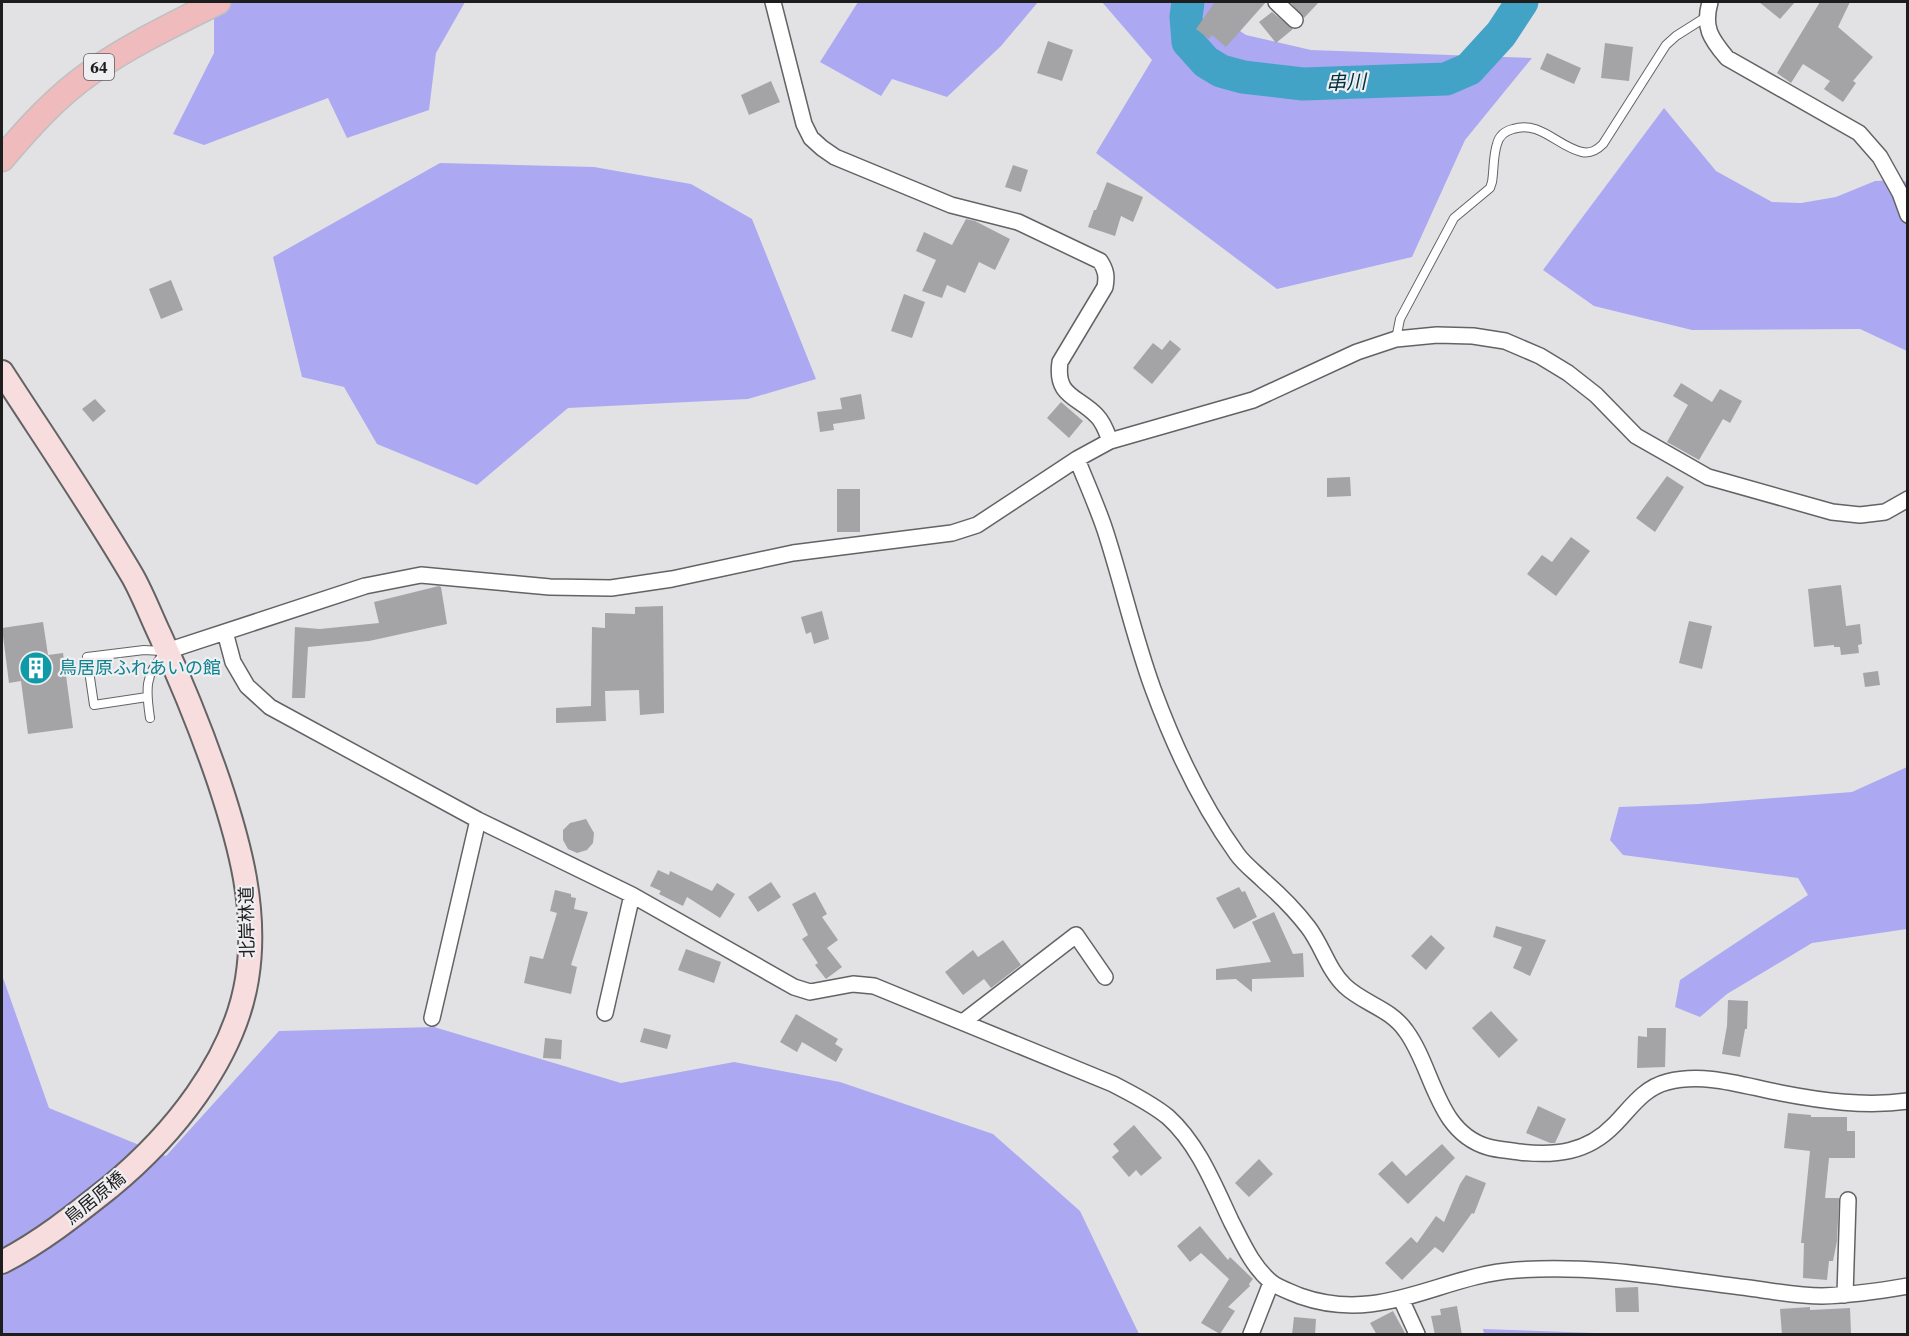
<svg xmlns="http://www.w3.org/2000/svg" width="1909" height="1336" viewBox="0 0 1909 1336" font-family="'Source Serif 4','Noto Sans JP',serif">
<rect width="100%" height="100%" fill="#e2e2e5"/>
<path fill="#aca9f2" d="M214,2H465L436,53L429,110L347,138L328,98L204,145L173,134L214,53Z
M858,2H1038L1001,46L947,97L892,79L881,96L820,62Z
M1102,2H1218L1240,31L1246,35L1311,50L1532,58L1465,140L1412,257L1277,289L1096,153L1152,60Z
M1664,108L1716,171L1772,202L1801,203L1836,197L1875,181L1900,180L1907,182V351L1860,329L1692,330L1594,306L1543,270Z
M440,163L594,167L691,184L752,219L816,379L748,399L568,408L477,485L377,444L344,387L302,377L273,257Z
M1907,767V929L1812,943L1727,994L1700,1017L1675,1007L1680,980L1808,895L1798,878L1623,855L1610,840L1619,807L1698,804L1852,792Z
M2,975L49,1108L166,1156L279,1031L434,1027L621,1083L734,1062L840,1082L993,1134L1080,1211L1139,1334H2Z
M1483,1329L1596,1333L1609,1334H1484Z"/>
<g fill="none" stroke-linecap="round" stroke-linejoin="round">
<path stroke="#42a3c6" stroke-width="33" d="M1188,2L1186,17L1188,42L1206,62L1221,71L1243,77L1303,84L1446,79L1469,69L1501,34L1522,2"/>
</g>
<path fill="#a4a3a5" d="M1215,2H1266L1226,47L1212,35L1209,39L1196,29Z
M1290,2H1319L1304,18Z
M1759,2H1795L1780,19Z
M1820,2H1850L1838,27L1873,57L1853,81L1856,83L1843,102L1824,89L1830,81L1803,64L1791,83L1777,73Z
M1272,12L1293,29L1276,43L1259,22Z
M1048,41L1073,50L1062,81L1037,73Z
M1605,43L1633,47L1629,81L1601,78Z
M1547,53L1581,68L1574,84L1540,69Z
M771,81L780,102L749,115L741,95Z
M1013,165L1028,170L1021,192L1005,187Z
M1107,182L1143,197L1133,222L1121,216L1115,236L1088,227L1094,210H1096Z
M966,219L975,221L1010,239L995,270L979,262L965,293L947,285L942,298L922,291L936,260L916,251L924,232L952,245Z
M171,280L183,310L161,319L149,289Z
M904,294L925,302L912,338L891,331Z
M1170,340L1181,349L1152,384L1133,368L1153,343L1162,350Z
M1681,383L1712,402L1720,389L1742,401L1730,423L1723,419L1699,460L1667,442L1688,405L1673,396Z
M861,394L865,419L833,424L834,430L820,432L817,412L842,409L840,398Z
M95,399L106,411L93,422L82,409Z
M1061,402L1083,421L1069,438L1047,418Z
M1667,476L1684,487L1655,532L1636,518Z
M1350,477L1351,496L1327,497V478Z
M837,489H860V532H837Z
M1571,537L1590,551L1556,596L1527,574L1542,555L1552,562Z
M1841,585L1846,626L1860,624L1862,644L1858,645L1859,653L1841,655L1840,647H1834V645L1814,647L1808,589Z
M439,586L441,587L447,624L369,641L308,647L305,698H292L295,627L320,629L379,623L374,602Z
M663,606L664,713L640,715L639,690L605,691L606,721L556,723V708L591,706L592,627L605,628V613L635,614V607Z
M822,611L829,639L814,644L811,632L806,634L801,617Z
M1689,621L1712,626L1702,669L1679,663Z
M43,622L48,655L63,653L73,728L28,734L21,681L9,683L2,628Z
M1878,671L1880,685L1865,687L1863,673Z
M586,819L594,833L593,843L587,850L577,853L568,849L563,840V830L570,823Z
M658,870L669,875L670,871L712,891L717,883L735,894L720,918L687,897L683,906L659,894L661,891L650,886Z
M771,882L781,897L758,912L748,897Z
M1239,887L1242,892L1245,891L1257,917L1234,929L1216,898Z
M555,890L571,894V897L576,898L574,909L588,912L571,965L577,967L571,994L524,983L530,956L543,959L557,913L550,911Z
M815,892L827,914L822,917L838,940L827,948L842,967L826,979L815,965L818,963L802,939L808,935L792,904Z
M1274,912L1293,954L1303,953L1304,977L1252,979V992L1236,979L1216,980V969L1271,962L1252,922Z
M1496,926L1546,940L1530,976L1513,968L1522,947L1493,937Z
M1431,935L1445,948L1426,970L1411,956Z
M1003,940L1021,965L991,988L984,979L963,995L945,972L973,950L978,957Z
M686,949L721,962L714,983L678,970Z
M1728,1000L1748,1001L1747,1029H1745L1740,1057L1722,1054L1727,1026Z
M1491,1011L1518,1040L1499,1058L1472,1028Z
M796,1014L838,1039L835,1044L843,1049L836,1062L802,1042L797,1052L780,1042Z
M644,1028L671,1035L667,1049L640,1042Z
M1647,1028H1666L1665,1067L1637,1068L1638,1036L1647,1037Z
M545,1038L562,1040L561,1059L543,1058Z
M1538,1106L1566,1119L1555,1143H1550L1526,1133Z
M1788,1113L1811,1115V1117H1847V1131H1855V1158H1829L1825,1198H1839L1837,1241L1833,1261H1829L1827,1280L1803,1278L1804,1243H1801L1810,1151L1784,1148Z
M1134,1125L1162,1158L1141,1176L1136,1170L1129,1177L1112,1157L1119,1151L1113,1144Z
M1442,1144L1455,1158L1408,1204L1378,1174L1392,1161L1406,1176Z
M1259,1159L1273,1174L1249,1197L1235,1183Z
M1466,1175L1486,1183L1474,1214L1472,1213L1443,1253L1435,1247L1402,1280L1385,1263L1411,1237L1417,1243L1436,1216L1444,1222L1460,1184Z
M1200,1226L1228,1260L1230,1257L1253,1279L1249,1284L1250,1286L1228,1307L1235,1311L1220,1334L1201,1323L1229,1279L1201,1253L1190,1262L1177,1246Z
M1638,1287L1639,1312H1616L1615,1288Z
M1457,1306L1462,1335H1435L1431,1316L1441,1315L1440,1309Z
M1810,1307V1310L1850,1308L1851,1333L1782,1335L1780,1309Z
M1393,1311L1406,1335H1377L1370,1323Z
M1294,1317L1316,1319L1315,1335H1292Z"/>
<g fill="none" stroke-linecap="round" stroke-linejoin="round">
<defs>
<path id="lane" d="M1396,339L1400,319L1454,218L1490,188L1492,182C1494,170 1493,156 1497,144C1499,136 1505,131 1513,129C1540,120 1558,147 1582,152C1591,154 1597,150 1603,144L1666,45L1676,36L1706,17
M147,697L94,705L87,657L144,650L162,651
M150,718C146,691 144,674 165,653"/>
<path id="street" d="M773,2L804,124L811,138L822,148L835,157L951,205L1018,222L1100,261C1106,270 1107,276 1105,287L1060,362C1055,397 1078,396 1097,416C1104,423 1107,433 1110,441
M1276,2L1295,20
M1710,2C1703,27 1710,38 1727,58L1859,133L1880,157L1900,193L1908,215
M1077,459C1086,482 1097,506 1105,530C1122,582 1134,637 1153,689C1174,746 1201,804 1237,854C1244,864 1255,872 1264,881C1280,895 1295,910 1308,927C1322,945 1328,970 1345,986C1364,1004 1390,1008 1406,1031C1434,1069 1436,1132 1488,1147C1498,1150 1509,1150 1519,1152C1555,1156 1587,1153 1614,1125C1630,1109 1643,1088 1667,1082C1705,1072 1744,1086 1781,1093C1822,1101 1866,1107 1908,1101
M225,632L233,662L247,686L270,707L478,820L632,895L794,987L810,992L853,984L874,986L1113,1084C1132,1094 1151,1103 1168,1117C1198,1144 1214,1185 1231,1221C1242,1242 1252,1266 1271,1282C1278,1288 1291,1292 1300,1296C1382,1325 1440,1275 1517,1270C1595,1264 1673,1279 1749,1288C1773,1291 1797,1296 1822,1296C1851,1295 1879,1291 1908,1286
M167,651L365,586L421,575L550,587L611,588L672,579L793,553L952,533L977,525L1077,459L1110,441L1253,400L1357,352L1396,339L1437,335L1473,336L1505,341L1540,356L1568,373L1596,395L1636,436L1708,477L1832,512L1860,515L1885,512L1908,499
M605,1013L632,895
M432,1018L478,820
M963,1022L1076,935L1105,977
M1845,1295L1848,1200
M1401,1299L1417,1334
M1251,1334L1271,1283"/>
<path id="secondary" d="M2,372C46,440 92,507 133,577C143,595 151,616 160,635C182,683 202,732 219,782C240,845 258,911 247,979C234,1060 172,1136 110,1187C76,1214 41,1242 2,1262"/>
<path id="primary" d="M2,159C28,128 56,97 90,73C130,45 174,24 218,2"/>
</defs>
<use href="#lane" stroke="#636365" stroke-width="10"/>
<use href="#street" stroke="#636365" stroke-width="18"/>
<use href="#secondary" stroke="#636365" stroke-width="26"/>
<use href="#primary" stroke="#c0c0c0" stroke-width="27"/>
<use href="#lane" stroke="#fff" stroke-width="8"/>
<use href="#street" stroke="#fff" stroke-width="15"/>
<use href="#secondary" stroke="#f8ddde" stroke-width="22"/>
<use href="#primary" stroke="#f0bbbc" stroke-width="24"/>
</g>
<defs>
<symbol id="building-disc" viewBox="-11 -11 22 22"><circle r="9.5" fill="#0f9aa8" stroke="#efeff2"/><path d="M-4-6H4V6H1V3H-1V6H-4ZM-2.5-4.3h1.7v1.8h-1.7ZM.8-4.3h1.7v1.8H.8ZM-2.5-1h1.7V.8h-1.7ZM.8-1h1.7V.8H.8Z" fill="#fff"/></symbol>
</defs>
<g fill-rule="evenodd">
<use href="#building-disc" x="17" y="649" width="38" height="38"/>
</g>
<g text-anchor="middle" stroke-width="4.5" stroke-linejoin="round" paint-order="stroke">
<rect fill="#efeff2" stroke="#5c5c5e" stroke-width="1.5" x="84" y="54" width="30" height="26" rx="4.5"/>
<g font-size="16" font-weight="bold" fill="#1d1d1e">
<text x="99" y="73">64</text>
</g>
<g font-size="18" fill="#0d838f" stroke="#efeff2" text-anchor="start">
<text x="59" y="674">鳥居原ふれあいの館</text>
</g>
<g font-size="18" fill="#1d1d1e" stroke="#efeff2">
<text transform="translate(247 922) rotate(-91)" y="6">北岸林道</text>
<text transform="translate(95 1198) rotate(-39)" y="6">鳥居原橋</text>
</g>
<g font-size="20" font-style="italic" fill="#012f3e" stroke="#efeff2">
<text transform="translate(1346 82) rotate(-2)" y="7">串川</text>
</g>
</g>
<rect width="1909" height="1336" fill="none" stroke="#1d1d1e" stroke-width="6"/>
</svg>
